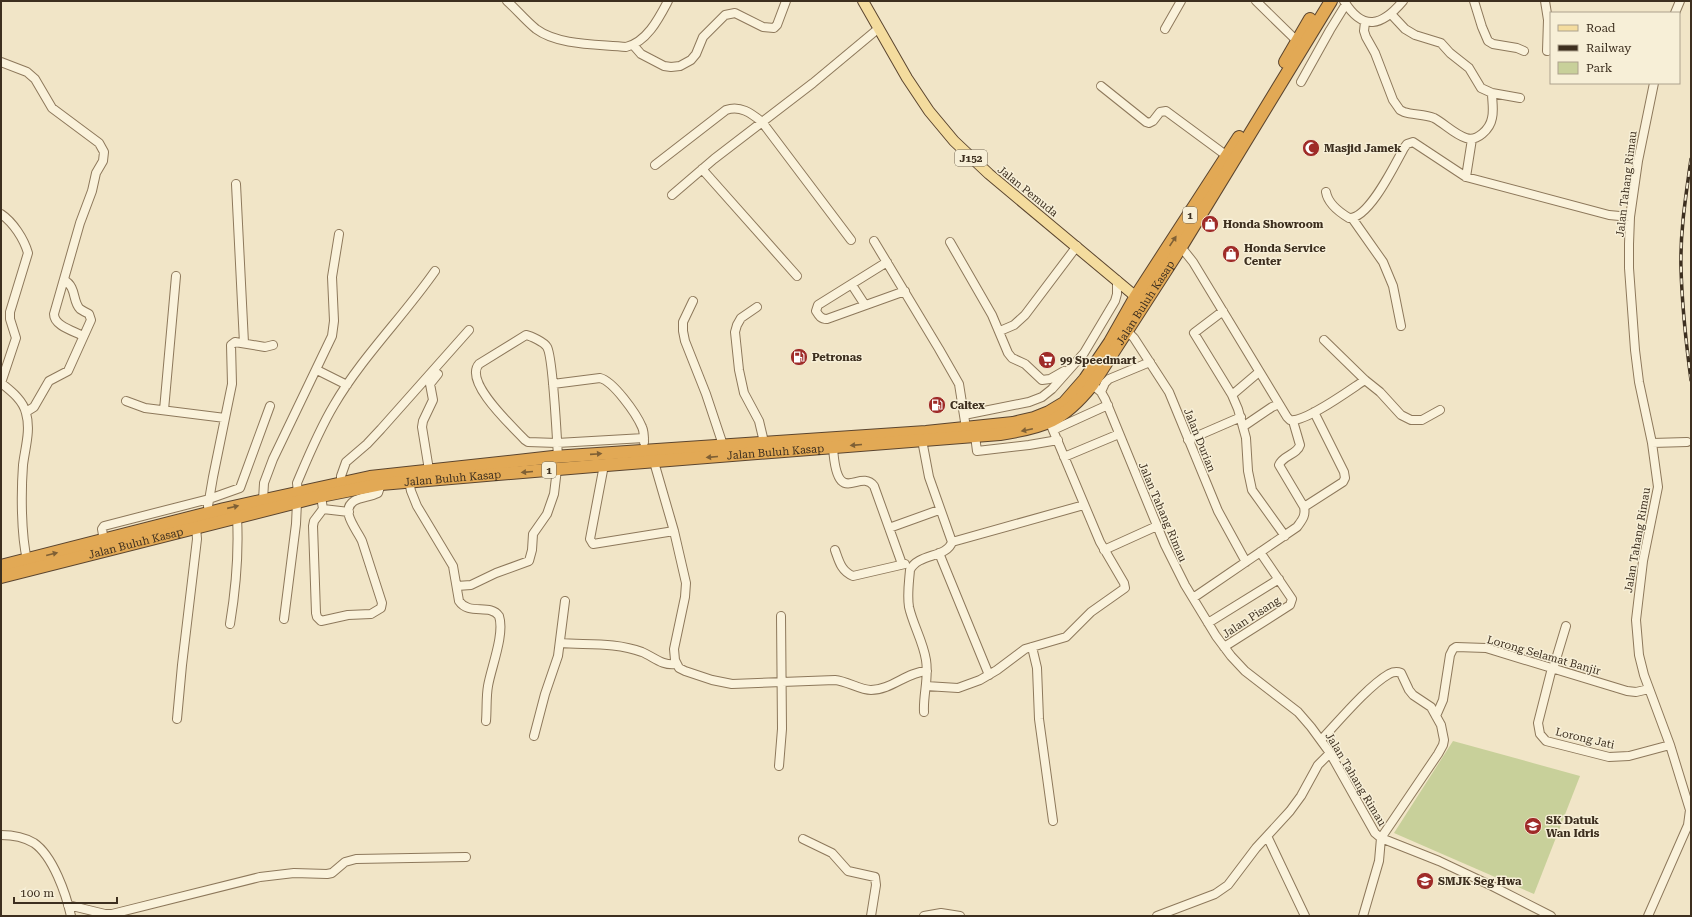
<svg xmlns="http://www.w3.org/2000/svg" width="1692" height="917" viewBox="0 0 1692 917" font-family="'Roboto Serif',serif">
<rect width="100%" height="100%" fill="#f1e5c7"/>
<path fill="#c8d09a" d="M1453,741L1580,776L1534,894L1394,833Z"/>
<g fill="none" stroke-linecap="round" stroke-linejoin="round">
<defs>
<path id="minor" d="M507,1C517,10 526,21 536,29C559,46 599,44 626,47C647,42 659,18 668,1
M1256,1L1297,41
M1344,1C1363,32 1382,26 1403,1
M1474,1L1482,27L1488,41L1493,44L1517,48L1524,51
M1545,1L1548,20L1547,51
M1675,13L1680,1
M1391,14L1405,29L1415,35L1441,43L1450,53L1469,68L1481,88L1492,93L1520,98
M1365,22L1364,31L1366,37L1375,53L1393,100L1400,110L1404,112C1413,115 1425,114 1434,118C1445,124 1454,134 1466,138C1477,142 1490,129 1492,118C1494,110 1492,101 1492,93
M1165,29L1181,1
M634,46L641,54L664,66L671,67L680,66L691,60L696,54L703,37L725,15L735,13L763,27L774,28L777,25L786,1
M1,62L27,72L35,79L52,108L99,143L104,152L103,161L96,173L92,191L80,223L54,314C54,326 74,331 83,336
M1301,82L1330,30L1346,4
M1101,86L1146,122L1149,123L1153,121L1160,112L1166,111L1227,156
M655,165L726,110C740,105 751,113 762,122L851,240
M702,169L797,276
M1466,177L1472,139
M236,184L244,343
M1326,192C1328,204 1339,212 1349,218C1369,219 1395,164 1404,148L1407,144L1413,142L1466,177L1609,215L1630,217
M672,195L714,159L813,83L879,28
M1,214C13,222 24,239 28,253L10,312V319L16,338L1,383
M1352,218L1383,262L1393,286L1401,326
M874,241L939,349L959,384L966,428
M950,242L992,315L1008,353L1012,358L1025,364L1042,380L1050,379L1064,371
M1181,247L1193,262L1287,417L1290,420C1305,423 1351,389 1365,380
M887,262L818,305L816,311C819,316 821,319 827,319L905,291
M852,285L865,305
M693,301L683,322V331L685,341L706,394L723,445
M757,307L741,318L737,325L735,332L739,370L744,393L759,421L764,442
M1223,311L1194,333L1232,395L1238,409L1246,438L1248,471L1252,490L1285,536
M1000,331L1014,325L1025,315L1077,246
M1127,331L1134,338L1169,392L1218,511L1246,562
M1324,340L1365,380L1380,392L1401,415L1411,420H1422L1440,410
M317,370L347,385
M1089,382L1101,392L1105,399L1165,545L1185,585L1216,636L1231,656L1245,671L1298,712L1311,727L1330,753L1375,833L1381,838L1439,861L1492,886L1551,916
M1,383C11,391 23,400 26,413C31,430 25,448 23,465C21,492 21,534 27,560
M553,384L600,378C613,381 636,413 642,427C644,431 644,437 644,442
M1101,392L1105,383L1109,379L1150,362
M1232,395L1259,372
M126,401L145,408L225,418
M164,410L176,276
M26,412L34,407L49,381L68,371L91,320L89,314C87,313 83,311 80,309C72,301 77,287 64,280
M964,415L1029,402L1042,397L1052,389L1084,353L1115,301L1117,294V280
M1293,421L1300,445C1297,455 1283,455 1279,465L1304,507
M1244,426L1272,407L1279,404
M1053,430L1108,405
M975,436L977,451L1029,445L1058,440
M922,440L929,477L952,542
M1188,440L1241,417
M1652,443L1687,442
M833,447C837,511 859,467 874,486L902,564
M558,457C557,441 553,356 547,347C544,342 531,336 526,335L479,364C463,382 514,428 525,440L528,442L557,443L644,438
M1064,457L1119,434
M654,462L674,531L686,583L685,597L674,649L675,660L679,668L685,671L712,680L732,684L835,680C847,681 860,690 871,690C891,690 907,672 927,671
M604,465L590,539L593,544L674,531
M429,470L422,427L423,421L433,400L430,384L438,374
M409,481L411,491L417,506L453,566L459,601C469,616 490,603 499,616C505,634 491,668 488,686C486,697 487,709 486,721
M341,482V476L346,462L367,444L381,429L469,330
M298,493L297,483C308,457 319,430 334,405C362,357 403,317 435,271
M321,496L323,509L314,521L313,526L316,613L317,617L321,621L348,615L371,614L381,608L382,603L362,541C358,531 339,511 354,501C361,497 370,497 378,493L381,484
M263,500L264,483L273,459L332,336L334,321L332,277L339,234
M323,509L349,512
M209,513L208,506L213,477L232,384L231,345L235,342L265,347L273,345
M889,528L939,510
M104,541L102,529L104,526L209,499L240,488L270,406
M835,550C839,561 841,571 853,576L905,564
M1104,550L1157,526
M939,553L989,675
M457,586L471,585L496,573L529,561L532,550L533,534L547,514L554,494L557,469
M1193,598L1297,527C1302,520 1306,516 1304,507L1343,482L1345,478L1344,472L1314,412
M284,619L296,524L297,502
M1208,623L1279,579
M230,624C236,588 239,554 237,517
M560,643C587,645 616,642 642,652C654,657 662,666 676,664
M1032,647L1037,668L1039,719L1053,821
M1224,647L1290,605L1292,599L1260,552
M1552,668L1538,723L1540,734L1546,741L1609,757L1629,756L1670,745
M1553,669L1566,626
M926,686L958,688L980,680L997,670L1025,649L1066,637L1091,612L1125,588L1124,583L1100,542L1050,423
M924,712C923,695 929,678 926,660C923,641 913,625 909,607C907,595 909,582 910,570C918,553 947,558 952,542L1084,505
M1436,716L1443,700L1450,655L1453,649L1456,647L1486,648L1627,691L1636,692L1649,689
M177,719L182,665L197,539L196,527
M534,736L545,694L558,656L565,601
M1321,740C1338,722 1368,686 1389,674C1393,672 1396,671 1401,673L1409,690L1413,695L1431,707L1441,725L1444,740L1443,745L1438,754L1381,838L1379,861L1363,916
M779,766L782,729L781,616
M1,835C12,835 24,837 34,843C53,856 66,894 71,916
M1267,836L1305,916
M803,839L832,853L848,871L875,877L876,885L871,916
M68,905L105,914H112L260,877L294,873L327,874L332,873L345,862L356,859L466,857
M924,916L941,913L960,916
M1157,916L1215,894L1228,885L1256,848L1290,811L1301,796L1318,765L1330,753
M1648,916L1688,825L1690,810L1670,745L1644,675L1639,655L1636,620L1643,561L1658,487L1652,443L1639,382L1635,350L1629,268V244L1630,217L1638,161L1654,83"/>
<path id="major" d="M863,1L907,78L929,111L954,141L989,174L1141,301"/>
<g id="highway">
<path d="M1285,62L1310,19"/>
<path d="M1,566L224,509L370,477L553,457L926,432L1013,423L1034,418L1049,412L1064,403L1085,379L1110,342L1136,296L1239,137"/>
<path id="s1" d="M1,577L321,496L381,484L594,466L1000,434C1045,427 1063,421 1092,385L1181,247L1331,1"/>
</g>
</defs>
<use href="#minor" stroke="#8d785b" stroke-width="10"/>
<use href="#major" stroke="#5b452f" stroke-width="12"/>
<use href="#highway" stroke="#5b452f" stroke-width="14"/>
<use href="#minor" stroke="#faf2db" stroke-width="8"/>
<use href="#major" stroke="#f4dc9e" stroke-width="10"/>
<use href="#highway" stroke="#e2a955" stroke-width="12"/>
<defs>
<path id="rail" d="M1691,159C1686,195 1680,231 1681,268C1682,305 1686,343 1691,380"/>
</defs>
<use href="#rail" stroke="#3d2f1f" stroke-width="3.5"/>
<use href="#rail" stroke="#f7efd7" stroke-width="2" stroke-dasharray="6" stroke-linecap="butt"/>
</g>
<defs><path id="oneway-solid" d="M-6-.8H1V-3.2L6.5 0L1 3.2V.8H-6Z"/></defs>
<g fill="#7f6035">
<use href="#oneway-solid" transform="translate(1173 241) rotate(-56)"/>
<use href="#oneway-solid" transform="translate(1027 430) rotate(168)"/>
<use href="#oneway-solid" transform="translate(856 445) rotate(175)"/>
<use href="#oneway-solid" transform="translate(596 454) rotate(-4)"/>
<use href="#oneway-solid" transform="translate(712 457) rotate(175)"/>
<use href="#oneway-solid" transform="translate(527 472) rotate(175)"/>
<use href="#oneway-solid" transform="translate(233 507) rotate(-13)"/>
<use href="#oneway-solid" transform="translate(52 554) rotate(-14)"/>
</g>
<defs>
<symbol id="mosque-disc" viewBox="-11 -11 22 22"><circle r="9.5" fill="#9f2b28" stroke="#f7efd7"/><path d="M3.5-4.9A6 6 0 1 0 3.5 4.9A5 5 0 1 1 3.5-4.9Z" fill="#fff"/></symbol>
<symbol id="shop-disc" viewBox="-11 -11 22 22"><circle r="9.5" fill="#9f2b28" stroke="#f7efd7"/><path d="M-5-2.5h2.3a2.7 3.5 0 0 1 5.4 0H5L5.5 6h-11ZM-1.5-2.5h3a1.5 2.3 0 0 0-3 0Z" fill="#fff"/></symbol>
<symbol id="fuel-disc" viewBox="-11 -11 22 22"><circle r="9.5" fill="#9f2b28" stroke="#f7efd7"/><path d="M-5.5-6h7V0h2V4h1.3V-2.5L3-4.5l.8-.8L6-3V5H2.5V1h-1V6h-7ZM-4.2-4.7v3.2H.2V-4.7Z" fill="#fff"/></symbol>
<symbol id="supermarket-disc" viewBox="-11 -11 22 22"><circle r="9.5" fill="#9f2b28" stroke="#f7efd7"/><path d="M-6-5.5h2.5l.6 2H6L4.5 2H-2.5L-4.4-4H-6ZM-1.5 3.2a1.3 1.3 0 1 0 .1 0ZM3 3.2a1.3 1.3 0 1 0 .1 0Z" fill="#fff"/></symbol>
<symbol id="school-disc" viewBox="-11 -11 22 22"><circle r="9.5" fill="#9f2b28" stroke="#f7efd7"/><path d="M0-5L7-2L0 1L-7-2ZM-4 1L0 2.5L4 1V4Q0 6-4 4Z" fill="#fff"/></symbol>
</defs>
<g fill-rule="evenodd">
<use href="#mosque-disc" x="1301" y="138" width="20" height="20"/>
<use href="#shop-disc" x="1200" y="214" width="20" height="20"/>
<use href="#shop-disc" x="1221" y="244" width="20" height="20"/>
<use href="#fuel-disc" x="789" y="347" width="20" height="20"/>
<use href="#supermarket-disc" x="1037" y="350" width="20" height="20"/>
<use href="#fuel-disc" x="927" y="395" width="20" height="20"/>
<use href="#school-disc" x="1523" y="816" width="20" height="20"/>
<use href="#school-disc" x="1415" y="871" width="20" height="20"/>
</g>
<g text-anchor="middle" stroke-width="3" stroke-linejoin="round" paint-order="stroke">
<g fill="#f7efd7" stroke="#756956" stroke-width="1">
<rect x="955" y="150" width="32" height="16" rx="3"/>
<rect x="1183" y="207" width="14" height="16" rx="3"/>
<rect x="542" y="462" width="14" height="16" rx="3"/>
</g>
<g font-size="10" font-weight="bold" fill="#3d2f1f">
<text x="971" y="162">J152</text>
<text x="1190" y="219">1</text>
<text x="549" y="474">1</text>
</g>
<g font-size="11" font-weight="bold" fill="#3d2f1f" stroke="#f7efd7" text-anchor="start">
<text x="1324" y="152">Masjid Jamek</text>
<text x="1223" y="228">Honda Showroom</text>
<text x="1244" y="252">Honda Service<tspan x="1244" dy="13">Center</tspan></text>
<text x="812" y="361">Petronas</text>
<text x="1060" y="364">99 Speedmart</text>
<text x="950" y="409">Caltex</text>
<text x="1546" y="824">SK Datuk<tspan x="1546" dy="13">Wan Idris</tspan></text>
<text x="1438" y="885">SMJK Seg Hwa</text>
</g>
<g font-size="11" fill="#3d2f1f" stroke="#f7efd7">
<text transform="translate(1626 184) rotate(-83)" y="4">Jalan Tahang Rimau</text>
<text transform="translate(1028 191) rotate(39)" y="4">Jalan Pemuda</text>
<text dy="4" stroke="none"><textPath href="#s1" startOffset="1218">Jalan Buluh Kasap</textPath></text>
<text transform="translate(1200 440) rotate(68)" y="4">Jalan Durian</text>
<text dy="4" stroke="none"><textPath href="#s1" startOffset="787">Jalan Buluh Kasap</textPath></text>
<text dy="4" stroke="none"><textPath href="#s1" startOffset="463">Jalan Buluh Kasap</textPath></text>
<text transform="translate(1163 512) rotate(67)" y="4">Jalan Tahang Rimau</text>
<text transform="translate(1637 540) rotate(-80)" y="4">Jalan Tahang Rimau</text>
<text dy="4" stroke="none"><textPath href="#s1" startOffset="139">Jalan Buluh Kasap</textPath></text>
<text transform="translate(1251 617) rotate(-33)" y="4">Jalan Pisang</text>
<text transform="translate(1544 655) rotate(16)" y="4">Lorong Selamat Banjir</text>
<text transform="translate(1585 738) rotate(13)" y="4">Lorong Jati</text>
<text transform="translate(1356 779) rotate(59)" y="4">Jalan Tahang Rimau</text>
</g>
</g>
<rect width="1692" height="917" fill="none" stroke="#3d2f1f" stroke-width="4"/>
<rect x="1550" y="12" width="130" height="72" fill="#f7efd7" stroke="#ada28d"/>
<rect x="1558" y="25" width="20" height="6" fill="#f4dc9e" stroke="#ada28d"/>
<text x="1586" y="32" font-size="12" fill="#3d2f1f">Road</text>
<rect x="1558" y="45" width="20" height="6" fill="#3d2f1f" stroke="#ada28d"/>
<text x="1586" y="52" font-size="12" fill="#3d2f1f">Railway</text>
<rect x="1558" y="62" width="20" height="12" fill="#c8d09a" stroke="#ada28d"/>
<text x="1586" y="72" font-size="12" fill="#3d2f1f">Park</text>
<path d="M14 897v6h103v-6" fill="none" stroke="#3d2f1f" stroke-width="2"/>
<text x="20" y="897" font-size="12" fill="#3d2f1f" stroke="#f7efd7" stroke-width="3" paint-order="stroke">100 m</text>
</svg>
